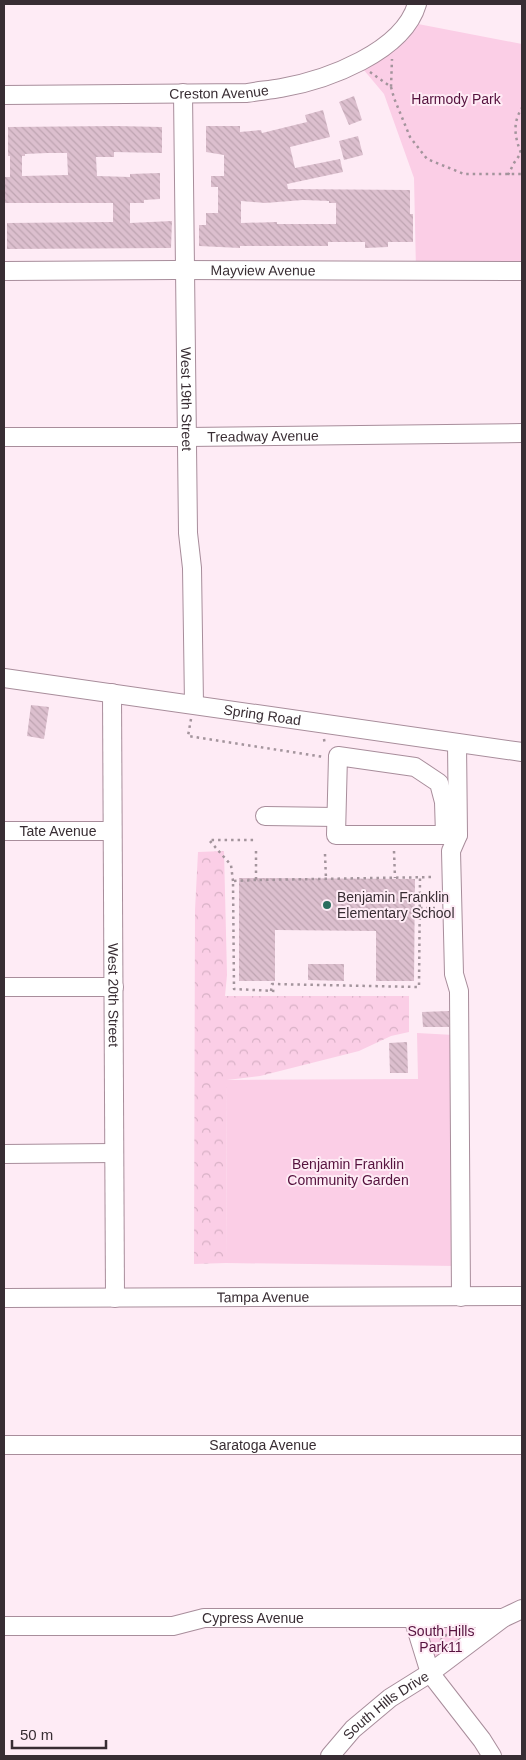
<svg xmlns="http://www.w3.org/2000/svg" width="526" height="1760" viewBox="0 0 526 1760" font-family="Helvetica,sans-serif">
<defs>
<pattern id="forest-crowns" width="20" height="18" patternUnits="userSpaceOnUse" patternTransform="scale(1.25)"><rect width="20" height="18" fill="#fbcee6"/><path d="M2 6a3 3 0 1 1 6 0M12 15a3 3 0 1 1 6 0" fill="none" stroke="#d8b1c6"/></pattern>
<pattern id="building-back-hatch" width="6" height="6" patternUnits="userSpaceOnUse" patternTransform="scale(1.25)"><rect width="6" height="6" fill="#dcbfce"/><path d="M-1 5l2 2M0 0l6 6M5-1l2 2" fill="none" stroke="#bea4b1"/></pattern>
</defs>
<rect width="100%" height="100%" fill="#feebf5"/>
<path fill="url(#forest-crowns)" d="M224,851L227,975L225,996H409V1032L391,1036L359,1051L260,1076L227,1080L226,1263L194,1264L195,910L198,852Z"/>
<path fill="#fbcee6" d="M418,24L522,44V271L416,270L414,178L384,94L363,69L407,40Z
M417,1033L454,1035L456,1266L226,1263L227,1080L418,1079Z
M413,1618H503L430,1673Z"/>
<path fill="url(#building-back-hatch)" fill-rule="evenodd" d="M354,96L362,120L349,125L339,102Z
M323,110L330,137L290,147L295,168L340,159L343,172L287,184L288,189L410,190V214H413V242H388V247L365,248V242H328V246H240V248L199,246V225H206V213H218V187H211V176H224V155L206,152V126H240V132L261,130L262,133L307,122L305,115ZM303,200L329,201V203H336V224H277V222L241,223V201L265,203Z
M116,126L162,127V153L114,152V157H96L97,176L130,177V174L160,173V199L144,200V203H130V223L172,221L171,248L7,249V223L113,222V203H4V177H10V156H8V127ZM47,153H67L68,175L22,176V156H25V154Z
M358,136L363,155L344,160L339,141Z
M31,705L49,707L44,739L27,736Z
M239,878L415,879L414,981H376V931L275,930V981H239Z
M308,964H344V981L308,980Z
M449,1011V1027H423L422,1012Z
M407,1042L408,1073H390L389,1043Z"/>
<g fill="none" stroke-linecap="round" stroke-linejoin="round">
<defs>
<g id="minor">
<path id="s1" d="M183,93L188,533L192,568L194,704"/>
<path id="s2" d="M4,95L247,93C258,91 270,90 281,88C327,80 403,52 417,4"/>
<path id="s3" d="M4,271L176,270L522,271"/>
<path id="s4" d="M4,437H187L522,433"/>
<path id="s5" d="M4,678L522,752"/>
<path id="s6" d="M112,693L115,1298"/>
<path d="M457,743L458,835L451,851L454,974L459,991L461,1297"/>
<path d="M265,816L336,817"/>
<path id="s7" d="M4,831H112"/>
<path d="M445,835L444,802L439,783L415,767L338,756L336,835C377,835 417,835 458,835"/>
<path d="M4,987H114"/>
<path d="M4,1154L114,1153"/>
<path id="s8" d="M4,1298L522,1296"/>
<path id="s9" d="M4,1445H522"/>
<path d="M413,1618L430,1673L482,1740L492,1756"/>
<path id="s10" d="M4,1626H173L204,1618H503"/>
<path id="s11" d="M330,1756L353,1729L390,1698L430,1673L503,1618L522,1609"/>
</g>
</defs>
<use href="#minor" stroke="#a88d9b" stroke-width="20"/>
<path stroke="#a3949c" stroke-width="2.5" stroke-dasharray="2.5 4" stroke-linecap="butt" d="M370,72L391,87L392,59
M391,87L394,98L410,137L427,159L464,174H522
M508,175L514,163L521,153C515,138 512,123 522,108
M191,719L188,736L324,757
M324,739L325,745
M256,851V880L434,877
M394,851L395,878
M325,854L326,879
M256,880L233,881L234,989L275,991
M233,881L231,865L209,840H256
M420,908H435
M271,991L272,984L419,987L420,878
M437,1646L443,1637L448,1634"/>
<use href="#minor" stroke="#fff" stroke-width="18"/>
</g>
<circle fill="#2a6d5e" stroke="#feebf5" stroke-width="2" cx="327" cy="905" r="5"/>
<g text-anchor="middle" stroke-width="4" stroke-linejoin="round" paint-order="stroke">
<g font-size="14" fill="#382d33" stroke="#feebf5">
<text dy="5" stroke="none"><textPath href="#s2" startOffset="215">Creston Avenue</textPath></text>
<text dy="5" stroke="none"><textPath href="#s3" startOffset="259">Mayview Avenue</textPath></text>
<text dy="5" stroke="none"><textPath href="#s1" startOffset="306">West 19th Street</textPath></text>
<text dy="5" stroke="none"><textPath href="#s4" startOffset="259">Treadway Avenue</textPath></text>
<text dy="5" stroke="none"><textPath href="#s5" startOffset="261">Spring Road</textPath></text>
<text dy="5" stroke="none"><textPath href="#s7" startOffset="54">Tate Avenue</textPath></text>
<text dy="5" stroke="none"><textPath href="#s6" startOffset="302">West 20th Street</textPath></text>
<text dy="5" stroke="none"><textPath href="#s8" startOffset="259">Tampa Avenue</textPath></text>
<text dy="5" stroke="none"><textPath href="#s9" startOffset="259">Saratoga Avenue</textPath></text>
<text dy="5" stroke="none"><textPath href="#s10" startOffset="250">Cypress Avenue</textPath></text>
<text dy="5" stroke="none"><textPath href="#s11" startOffset="76">South Hills Drive</textPath></text>
</g>
<g font-size="14" fill="#56123e" stroke="#feebf5">
<text x="456" y="104">Harmody Park</text>
<text x="348" y="1169">Benjamin Franklin<tspan x="348" dy="16">Community Garden</tspan></text>
<text x="441" y="1636">South Hills<tspan x="441" dy="16">Park11</tspan></text>
</g>
<g font-size="14" fill="#382d33" stroke="#feebf5" text-anchor="start">
<text x="337" y="902">Benjamin Franklin<tspan x="337" dy="16">Elementary School</tspan></text>
</g>
</g>
<rect width="526" height="1760" fill="none" stroke="#382d33" stroke-width="10"/>
<path d="M12 1740v8h94v-8" fill="none" stroke="#382d33" stroke-width="2.5"/>
<text x="20" y="1740" font-size="15" fill="#382d33" stroke="#feebf5" stroke-width="4" paint-order="stroke">50 m</text>
</svg>
